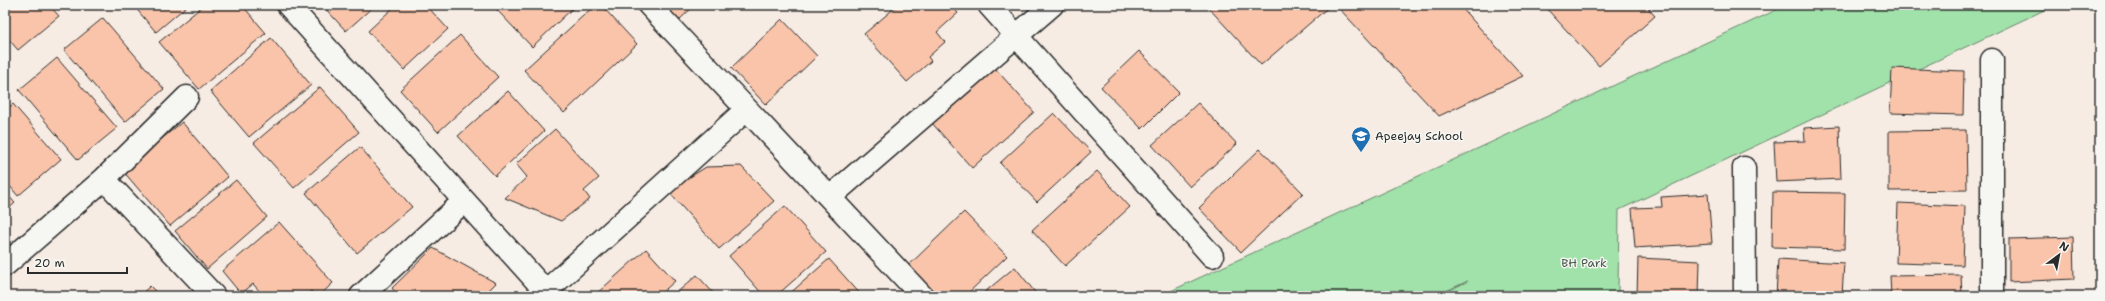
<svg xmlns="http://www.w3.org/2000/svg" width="2105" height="301" viewBox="0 0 2105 301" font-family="'Shantell Sans',sans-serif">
<rect width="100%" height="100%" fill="#f7ece4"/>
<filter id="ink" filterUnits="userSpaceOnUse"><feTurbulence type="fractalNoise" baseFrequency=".025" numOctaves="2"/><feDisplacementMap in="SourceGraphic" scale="8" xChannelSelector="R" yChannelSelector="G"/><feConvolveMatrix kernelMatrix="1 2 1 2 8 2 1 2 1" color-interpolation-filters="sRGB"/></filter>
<g filter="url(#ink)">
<path fill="#a1e1aa" stroke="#66866a" d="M1787,5H2055L1619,210L1618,296H1438L1468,281L1435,296H1160Z"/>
<path fill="#f9c4aa" stroke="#2b2b2b" d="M5,5H49L59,16L18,50L5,35Z
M133,5H188L156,32Z
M204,5H242L266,33L199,89L159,42Z
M322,5H375L346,31Z
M396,5H426L448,29L404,70L368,31Z
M502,5H576L532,47L497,10Z
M595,5H601L637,44L564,113L524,70Z
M664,5H695L678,21Z
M898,5H951L958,13L937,32L945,42L928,57L931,61L907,82L864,34Z
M1206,5H1331L1261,65Z
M1336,5H1459L1523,76L1439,116Z
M1552,5H1645L1655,16L1599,66L1547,9Z
M103,18L164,89L125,122L64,50Z
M782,19L817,56L766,105L731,68Z
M460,35L498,77L438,132L400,90Z
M271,38L311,85L249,137L210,91Z
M1139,51L1179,92L1142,129L1101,87Z
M57,58L117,128L78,160L19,90Z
M993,66L1034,112L972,168L931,122Z
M1892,68L1964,71L1963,115L1890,113Z
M320,87L359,132L294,188L254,143Z
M508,91L544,131L495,176L458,136Z
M1198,103L1237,144L1190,187L1152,145Z
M13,104L61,159L18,196L5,180V111Z
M1054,113L1091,152L1037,202L1000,163Z
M182,122L228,177L170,226L123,171Z
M1839,126L1841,179L1776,182L1774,142L1805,141L1804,128Z
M555,129L599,178L584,191L590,199L561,221L505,198L527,177L516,164Z
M1966,130L1967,190L1889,191V131Z
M360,147L412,207L357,253L306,193Z
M1260,149L1303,193L1241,252L1199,208Z
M741,166L774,201L719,249L668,191L706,167Z
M1097,171L1130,207L1065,266L1032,230Z
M236,180L267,217L207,269L175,231Z
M5,192L15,203L5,212Z
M1773,192L1845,193L1844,249L1772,247Z
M1708,194L1712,243L1635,248L1632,208L1662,207L1661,197Z
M1898,203L1965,206L1963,265L1896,263Z
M785,206L826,252L776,296H764L729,256Z
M964,212L1007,256L965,296H934L906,268Z
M279,222L333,283L319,296H316L311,291L305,296H264L253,284L241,294L222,271Z
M2073,237L2074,279L2009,282V239Z
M433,248L496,283L483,296H398L392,288Z
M646,249L675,281L658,296H594Z
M1638,258L1700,261L1699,296H1637Z
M829,259L862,296H787Z
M1778,259L1844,263L1842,296H1776Z
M1015,267L1038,296H980Z
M697,275L716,296H673Z
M1961,275L1962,296H1891L1890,276Z
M150,286L160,296H139Z"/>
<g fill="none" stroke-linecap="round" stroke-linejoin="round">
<defs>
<path id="minor" d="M288,5L550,296
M649,5L922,296
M989,5L1212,256
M1744,168L1745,296
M104,179L214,296
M830,197L1052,5
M5,265L104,179L187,97
M546,291L746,110
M361,296L464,201
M1992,296V60"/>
</defs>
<use href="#minor" stroke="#2b2b2b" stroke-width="25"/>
<use href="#minor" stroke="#f6f6f2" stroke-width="22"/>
</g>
</g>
<defs>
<symbol id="school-pin" viewBox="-11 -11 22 30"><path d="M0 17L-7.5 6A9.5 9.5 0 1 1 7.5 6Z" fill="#1f6fb2" stroke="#f6f6f2"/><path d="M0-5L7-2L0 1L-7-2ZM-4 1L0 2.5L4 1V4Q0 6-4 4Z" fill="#fff"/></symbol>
</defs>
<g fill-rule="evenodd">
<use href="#school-pin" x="1350" y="125" width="22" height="30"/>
</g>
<g text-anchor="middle" stroke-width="3" stroke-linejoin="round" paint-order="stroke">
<g font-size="12" fill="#2b2b2b" stroke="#f6f6f2" text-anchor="start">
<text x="1375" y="140">Apeejay School</text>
</g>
<g font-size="12" fill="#48584b" stroke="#f6f6f2">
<text x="1584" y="267">BH Park</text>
</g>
</g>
<rect width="2105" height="301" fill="none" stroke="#f6f6f2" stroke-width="20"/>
<rect x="10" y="10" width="2085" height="281" fill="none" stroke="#2b2b2b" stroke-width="1.5" filter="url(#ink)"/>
<g transform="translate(2059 255) rotate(32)" stroke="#f6f6f2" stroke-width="3" paint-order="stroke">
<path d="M0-3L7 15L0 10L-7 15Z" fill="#2b2b2b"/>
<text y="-6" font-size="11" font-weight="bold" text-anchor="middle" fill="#2b2b2b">N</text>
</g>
<path d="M28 267v6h99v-6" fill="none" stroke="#2b2b2b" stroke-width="2"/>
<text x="34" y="267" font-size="12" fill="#2b2b2b" stroke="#f6f6f2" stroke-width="3" paint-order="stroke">20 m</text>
</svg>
